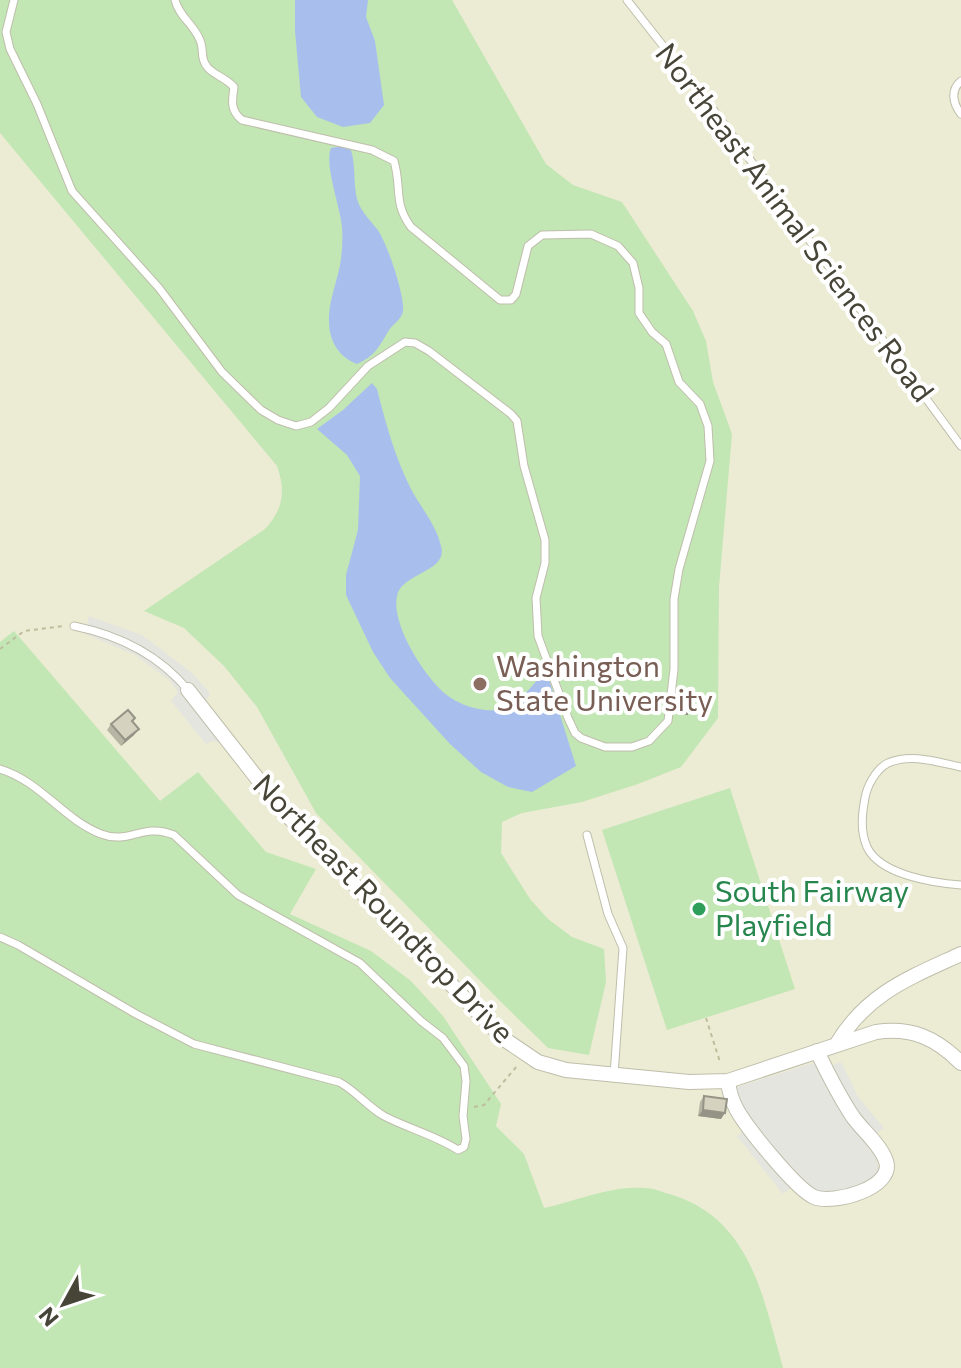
<svg xmlns="http://www.w3.org/2000/svg" width="961" height="1368" viewBox="0 0 961 1368" font-family="Commissioner,sans-serif">
<rect width="100%" height="100%" fill="#f4f3e9"/>
<path fill="#ececd4" d="M0,0H961V1368H0Z"/>
<path fill="#c2e6b4" d="M0,0H452L546,164L573,185L622,202L693,311L706,341L713,382L732,434L719,587L718,718L681,767L638,784L582,802L522,813L502,822L501,853L530,899L548,919L572,937L604,949L606,982L589,1055L548,1048L499,1000L316,813L257,707L224,666L184,628L144,611L265,529C283,510 286,491 277,466L0,133Z
M14,631L160,801L198,772L266,852L316,869L290,914L371,951L411,981L443,1016L501,1104L496,1126L524,1154L544,1208C576,1201 612,1185 645,1188C653,1188 662,1192 669,1194C750,1217 763,1296 783,1368H0V642Z
M730,788L795,989L667,1030L602,830Z"/>
<path fill="#e5e5e0" d="M89,616L142,635L191,672L210,693L205,703L222,744L213,741L206,744L171,701L178,692L169,680L135,655L85,634Z
M841,1062L858,1097L884,1128L865,1143L877,1159L879,1171L875,1177L860,1185L837,1194L819,1192L801,1181L783,1194L737,1136L744,1131L721,1092L813,1063L820,1070Z"/>
<path fill="#a8bfed" d="M295,0H368L366,17L375,41L384,105L370,123L343,127L317,117L301,97L295,31Z
M342,146L351,150C356,166 353,183 357,199C361,212 370,220 377,229C387,242 405,296 403,311C402,319 394,323 389,330C379,347 375,356 357,364C343,359 333,347 330,332C326,310 334,291 339,270C342,257 343,240 342,227C340,205 324,165 331,148Z
M372,383L377,389C385,421 395,457 410,487C420,507 436,524 441,546C449,572 401,573 397,596C391,623 421,670 439,688C454,705 491,718 512,705C524,697 536,681 546,670L576,766L532,792L508,787L481,772L450,744L390,678L373,652L346,595V575L358,530L360,476L347,455L317,429L343,410Z"/>
<g fill="none" stroke-linecap="round" stroke-linejoin="round">
<defs>
<path id="lane" d="M14,0L6,32L10,49L37,104L72,191L159,288L222,372L261,410L278,420L296,426L311,422L329,408L368,366L405,342L415,343L429,351L511,414L517,421L524,466L545,540V563L536,598L538,636L568,718L575,733L581,738L605,747H632L649,741L668,721L674,669V599L679,569L710,461L708,426L700,404L679,382L666,344L652,332L639,313V288L633,263L618,246L591,234L542,235L528,246L516,294L511,300H500L411,227C393,203 402,188 394,161L372,150L242,120C230,110 232,101 234,87C226,78 216,76 208,68C199,58 205,48 199,38C192,23 179,16 175,0
M627,0L712,108L961,446
M961,81C950,90 953,104 961,114
M74,626C118,635 159,655 188,690
M961,767C937,762 911,753 888,763C876,769 867,786 865,798C862,814 860,831 867,847C880,875 934,883 961,885
M0,769C40,781 63,819 101,834C130,845 142,822 174,835L238,895L360,963L421,1021L443,1038L464,1066L466,1081L463,1116L466,1139L464,1147L458,1150C435,1135 409,1129 384,1116C368,1107 356,1091 339,1082L194,1044L136,1014L18,945L0,937
M587,835L608,914L623,948L614,1075"/>
<path id="street" d="M188,690L282,810L504,1039L538,1062L566,1070L689,1082L728,1081L876,1032C912,1027 936,1038 961,1063
M836,1045C867,993 909,978 961,954
M728,1081C729,1091 732,1101 737,1110C747,1128 796,1189 814,1197C833,1205 895,1188 886,1161C880,1144 863,1131 853,1117C839,1096 828,1074 817,1051"/>
</defs>
<use href="#lane" stroke="#bfbeac" stroke-width="9"/>
<use href="#street" stroke="#bfbeac" stroke-width="16"/>
<path stroke="#c0bd9e" stroke-width="2" stroke-dasharray="4 4" stroke-linecap="butt" d="M0,649L24,631L64,626
M706,1018L720,1062
M474,1107L484,1105L517,1066"/>
<use href="#lane" stroke="#fff" stroke-width="7"/>
<use href="#street" stroke="#fff" stroke-width="14"/>
</g>
<path fill="#b7b5a4" d="M135,718L133,722L134,735L121,746L107,730L111,724Z
M704,1096L721,1119L698,1116L700,1102Z"/>
<path fill="#959386" d="M139,729L134,735L121,746L125,740Z
M703,1110L725,1113L721,1119L698,1116Z"/>
<path fill="#d5d2bf" stroke="#959386" stroke-width="2" d="M681,703L687,704V714L680,713Z
M128,710L135,718L132,721L139,729L125,740L111,724Z
M704,1096L727,1099L725,1113L703,1110Z"/>
<circle fill="#8d6e63" stroke="#fff" stroke-width="3" cx="480" cy="684" r="8"/>
<circle fill="#2e9e5b" stroke="#fff" stroke-width="3" cx="699" cy="909" r="8"/>
<g text-anchor="middle" stroke-width="8" stroke-linejoin="round" paint-order="stroke">
<g font-size="30" fill="#474538" stroke="#fff">
<text transform="translate(794 223) rotate(53)" y="10">Northeast Animal Sciences Road</text>
<text transform="translate(383 909) rotate(46)" y="10">Northeast Roundtop Drive</text>
</g>
<g font-size="30" fill="#785e54" stroke="#fff" text-anchor="start">
<text x="496" y="677">Washington<tspan x="496" dy="34">State University</tspan></text>
</g>
<g font-size="30" fill="#27864d" stroke="#fff" text-anchor="start">
<text x="715" y="902">South Fairway<tspan x="715" dy="34">Playfield</tspan></text>
</g>
</g>
<g transform="translate(64 1304) rotate(230)" stroke="#ffffff" stroke-width="6" paint-order="stroke">
<path d="M0-6L14 30L0 20L-14 30Z" fill="#474538"/>
<text y="-12" font-size="22" font-weight="bold" text-anchor="middle" fill="#474538">N</text>
</g>
</svg>
